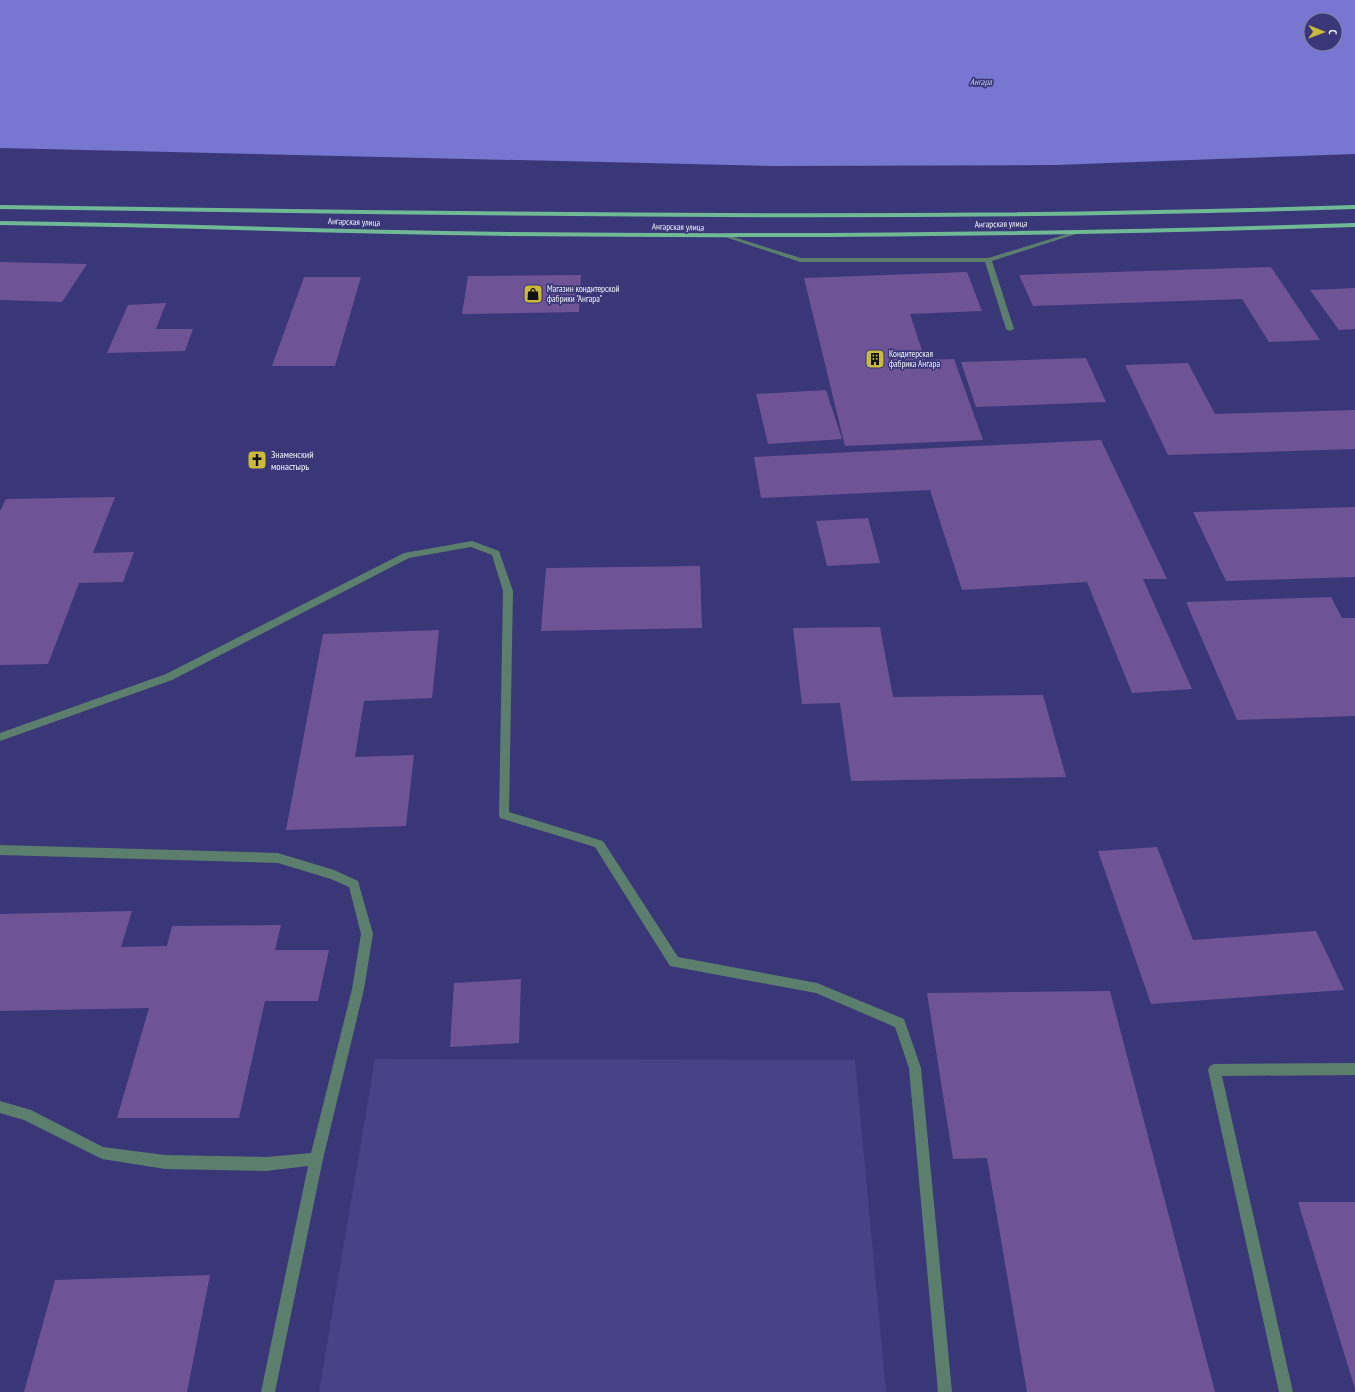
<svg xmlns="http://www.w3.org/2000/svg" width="1355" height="1392" viewBox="0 0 1355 1392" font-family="'PT Sans Narrow',sans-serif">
<rect width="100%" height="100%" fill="#393778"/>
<path fill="#464389" d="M375,1059L855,1060L886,1392H319Z"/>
<path fill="#7777d1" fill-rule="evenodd" d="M0,0H1355V154L1055,165L773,166L0,148ZM1311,20H1335V44H1311Z"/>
<path fill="#6f5397" d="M0,262L87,264L62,302L0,300Z
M1271,267L1320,340L1269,342L1242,299L1033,306L1019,275Z
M967,272L982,311L910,314L925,360L954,359L983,440L845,446L804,278Z
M581,275L579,312L462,314L468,276Z
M304,277H361L335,366H272Z
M1355,288V329L1339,330L1310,290Z
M166,303L156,329H193L185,351L107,353L128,305Z
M1086,358L1106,402L976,407L961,362Z
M1188,363L1215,414L1355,410V449L1168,455L1125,365Z
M826,390L842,439L768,444L756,394Z
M1101,440L1167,579H1143L1192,689L1132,693L1087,582L962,590L930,490L761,498L754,457Z
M115,497L93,553L134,552L123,582L79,583L48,664L0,665V511L6,499Z
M1355,507V577L1226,581L1193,512Z
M868,518L880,563L827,566L816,521Z
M700,566L702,628L541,631L546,568Z
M1331,597L1342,618H1355V716L1237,720L1186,602Z
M880,627L893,697L1043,695L1066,777L851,781L840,703L802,704L793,628Z
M439,630L432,698L364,701L355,757L414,755L406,826L286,830L323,634Z
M1157,847L1193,940L1316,931L1344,990L1151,1004L1098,851Z
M132,911L121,947L167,946L172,926L281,925L275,950H329L318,1001H265L239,1118H117L149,1008L0,1011V914Z
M521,979L519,1043L450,1047L454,983Z
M1110,991L1215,1392H1027L987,1158L953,1159L927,993Z
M1298,1202H1355V1389Z
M210,1275L187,1392H24L55,1280Z"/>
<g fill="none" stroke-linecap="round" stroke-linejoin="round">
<path fill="#5c7e6c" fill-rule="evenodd" d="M1077,231L1082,232L992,261L1014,329L1010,331L1006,329L985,262H800L722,236L727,235L801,258H988Z
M472,541L499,551L513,591L509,812L603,841L678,957L817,983L904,1019L921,1068L952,1392H938L909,1068L895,1027L816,993L670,966L595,847L500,818L499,815L503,591L492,555L471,547L409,558L172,680L0,741V733L166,674L404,553Z
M0,845L278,853L334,870L358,881L373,934L364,989L323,1159L275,1392H261L308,1166L266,1171L165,1169L102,1159L24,1120L0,1113V1101L31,1110L103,1147L165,1155L266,1157L311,1153L352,989L361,934L349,887L331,879L278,863L0,855Z"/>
<path fill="#5c7e6c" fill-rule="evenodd" d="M1355,1063V1075L1222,1076L1293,1392H1279L1208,1070L1210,1066L1214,1064Z"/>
<path fill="#70b995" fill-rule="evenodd" d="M0,205C452,211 903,220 1355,205V209C903,224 452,215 0,209Z
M0,221C170,223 340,230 511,232C792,235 1074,232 1355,223V227C1074,236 792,239 511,236C340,234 170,227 0,225Z"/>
</g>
<defs>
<symbol id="shop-square" viewBox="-11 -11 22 22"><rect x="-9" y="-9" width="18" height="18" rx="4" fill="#cbba39" stroke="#393778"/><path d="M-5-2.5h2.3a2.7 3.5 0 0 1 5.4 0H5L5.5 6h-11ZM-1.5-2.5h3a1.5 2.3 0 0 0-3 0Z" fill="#111"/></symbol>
<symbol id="building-square" viewBox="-11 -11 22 22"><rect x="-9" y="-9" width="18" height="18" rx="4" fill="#cbba39" stroke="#393778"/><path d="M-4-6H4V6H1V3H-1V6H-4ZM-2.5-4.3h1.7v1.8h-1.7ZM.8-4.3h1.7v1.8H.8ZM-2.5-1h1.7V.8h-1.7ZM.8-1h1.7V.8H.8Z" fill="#111"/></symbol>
<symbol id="church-square" viewBox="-11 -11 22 22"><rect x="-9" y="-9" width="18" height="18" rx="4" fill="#cbba39" stroke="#393778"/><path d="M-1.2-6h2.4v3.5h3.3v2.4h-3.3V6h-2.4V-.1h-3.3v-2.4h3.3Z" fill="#111"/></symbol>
</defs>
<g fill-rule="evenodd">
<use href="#shop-square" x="522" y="283" width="22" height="22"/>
<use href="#building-square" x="864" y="348" width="22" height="22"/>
<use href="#church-square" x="246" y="449" width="22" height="22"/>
</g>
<g text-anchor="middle" stroke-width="3.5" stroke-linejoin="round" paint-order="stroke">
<g font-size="9" font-style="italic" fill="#cacdfd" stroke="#393778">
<text x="981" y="85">Ангара</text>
</g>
<g font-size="9" fill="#f2f3fb" stroke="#393778">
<text transform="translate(354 222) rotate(2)" y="3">Ангарская улица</text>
<text transform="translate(1001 224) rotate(-1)" y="3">Ангарская улица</text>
<text transform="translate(678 227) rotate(1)" y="3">Ангарская улица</text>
</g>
<g font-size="9" fill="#f2f3fb" stroke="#393778" text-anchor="start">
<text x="547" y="292">Магазин кондитерской<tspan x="547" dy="10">фабрики "Ангара"</tspan></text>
<text x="889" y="357">Кондитерская<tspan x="889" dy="10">фабрика Ангара</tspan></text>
</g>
<g font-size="10" fill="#f2f3fb" stroke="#393778" text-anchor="start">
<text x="271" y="458">Знаменский<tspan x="271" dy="12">монастырь</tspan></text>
</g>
</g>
<g transform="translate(1323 32) rotate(91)"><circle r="19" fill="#393778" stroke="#8382ac"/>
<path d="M0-3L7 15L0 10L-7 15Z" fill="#cbba39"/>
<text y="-6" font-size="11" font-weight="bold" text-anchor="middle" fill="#f2f3fb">С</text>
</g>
</svg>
